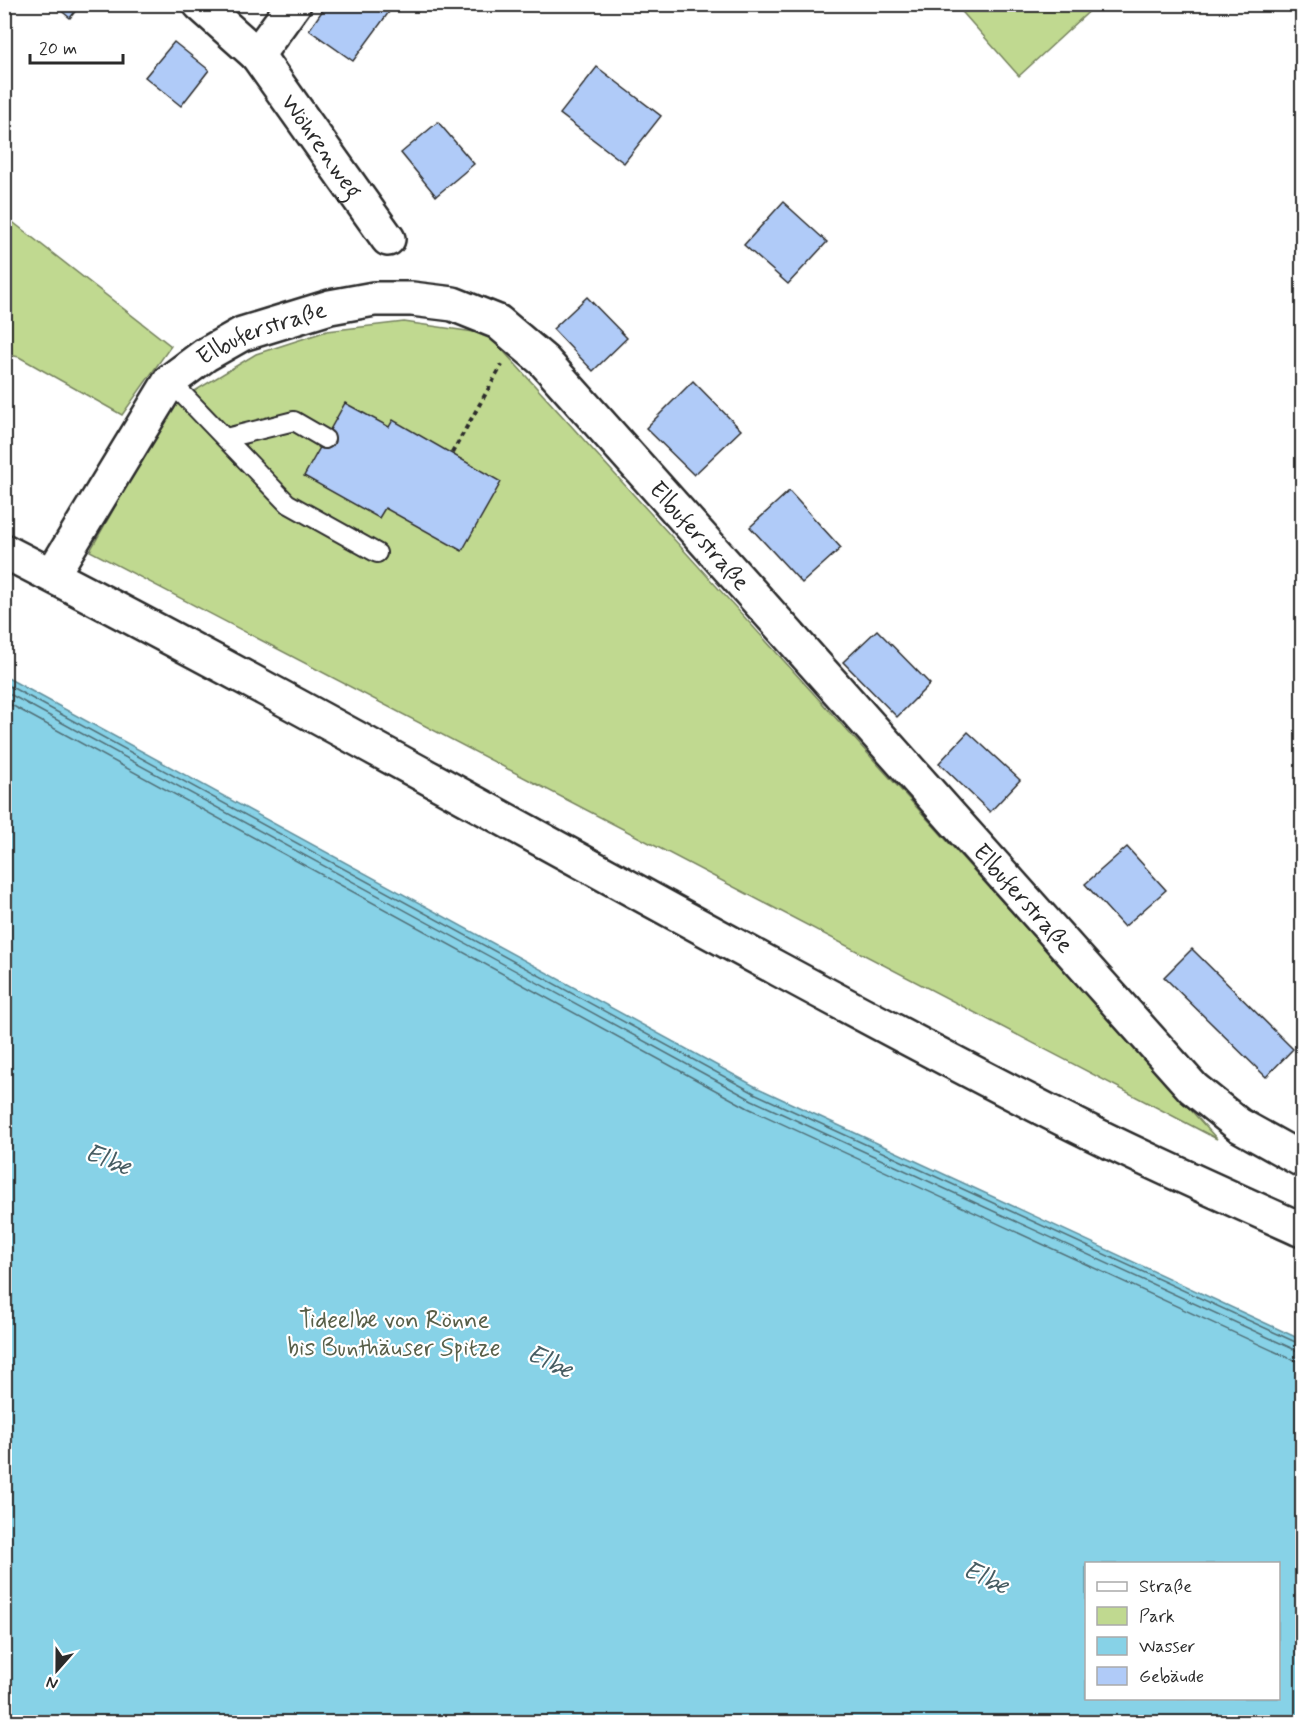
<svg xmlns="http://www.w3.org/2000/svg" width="1307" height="1727" viewBox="0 0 1307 1727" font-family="Mynerve,sans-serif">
<rect width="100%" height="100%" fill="#fff"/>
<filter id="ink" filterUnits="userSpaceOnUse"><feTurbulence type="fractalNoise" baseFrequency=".0167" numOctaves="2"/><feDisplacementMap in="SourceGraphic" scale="12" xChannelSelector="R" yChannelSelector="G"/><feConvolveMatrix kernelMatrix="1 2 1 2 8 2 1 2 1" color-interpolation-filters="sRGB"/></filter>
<g filter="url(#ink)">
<path fill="#c0d990" stroke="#76825e" stroke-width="1.5" d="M956,5H1096L1019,76Z
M5,216L171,346L122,415L19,357L5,354Z
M404,322L488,334L1217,1139L90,551L173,404L256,354L327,331Z"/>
<path fill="#87d2e7" stroke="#628f9c" stroke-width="1.5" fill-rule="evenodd" d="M4,676L758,1088L1302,1340V1722H5ZM1086,1564H1278V1698H1086Z"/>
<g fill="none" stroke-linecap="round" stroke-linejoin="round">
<path stroke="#506e76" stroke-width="1.5" d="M4,683L756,1094L1302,1345
M4,691L752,1100L1302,1353
M4,701L748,1108L1291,1359L1302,1362"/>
</g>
<path fill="#b0cbf8" stroke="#2b2b2b" stroke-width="1.5" d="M53,4H81L70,18Z
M327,4H378L389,12L353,61L309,30Z
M174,42L209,70L181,106L145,77Z
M597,67L661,116L624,163L560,114Z
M438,122L474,164L436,196L401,153Z
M783,202L827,242L788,284L744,245Z
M587,297L627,338L593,371L553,329Z
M693,381L741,430L694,475L646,428Z
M345,403L389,427L393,420L501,482L462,551L385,508L379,518L304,476Z
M789,491L841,548L802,583L750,527Z
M877,630L930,684L897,717L843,662Z
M968,732L1020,780L990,812L939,763Z
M1127,847L1166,890L1124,927L1085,884Z
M1192,949L1293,1049L1266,1077L1164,977Z"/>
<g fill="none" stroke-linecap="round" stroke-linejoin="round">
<defs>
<path id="service" d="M170,381L287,503L377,553
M226,438L294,421L325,439"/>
<g id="minor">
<path d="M200,4L257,55L294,4"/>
<path id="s1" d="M257,55L388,239"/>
<path id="s2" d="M52,575L170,381L205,355L242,334L330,307L374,299H412L453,304L498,322L544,361L1193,1088L1239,1125L1302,1160"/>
</g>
<path id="tertiary" d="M4,551C352,729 689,927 1036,1105C1123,1150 1213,1190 1302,1230"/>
</defs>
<use href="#service" stroke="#2b2b2b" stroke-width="22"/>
<use href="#minor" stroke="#2b2b2b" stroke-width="38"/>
<use href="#tertiary" stroke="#2b2b2b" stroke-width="38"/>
<path stroke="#2b2b2b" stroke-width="4" stroke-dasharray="4.5 4.5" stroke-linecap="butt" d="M452,453L502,365"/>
<use href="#service" stroke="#fff" stroke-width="18"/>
<use href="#minor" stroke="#fff" stroke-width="33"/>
<use href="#tertiary" stroke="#fff" stroke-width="33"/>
</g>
</g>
<g text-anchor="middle" stroke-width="4.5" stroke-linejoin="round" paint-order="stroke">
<g font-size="24" fill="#2b2b2b" stroke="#fff">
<text dy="8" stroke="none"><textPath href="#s1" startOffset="112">Wöhrenweg</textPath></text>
<text dy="8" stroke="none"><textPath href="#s2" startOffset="332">Elbuferstraße</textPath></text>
<text dy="8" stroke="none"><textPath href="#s2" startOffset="872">Elbuferstraße</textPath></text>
<text dy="8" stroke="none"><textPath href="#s2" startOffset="1358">Elbuferstraße</textPath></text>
</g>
<g font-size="24" fill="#585f49" stroke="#fff">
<text x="394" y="1327">Tideelbe von Rönne<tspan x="394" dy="28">bis Bunthäuser Spitze</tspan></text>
</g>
<g font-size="26" font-style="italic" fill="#475d63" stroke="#fff">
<text transform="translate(108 1159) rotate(22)" y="9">Elbe</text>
<text transform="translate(550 1361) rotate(26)" y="9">Elbe</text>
<text transform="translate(986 1577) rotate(26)" y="9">Elbe</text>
</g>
</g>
<rect width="1307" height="1727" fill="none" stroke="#fff" stroke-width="24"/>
<rect x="12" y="12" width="1283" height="1703" fill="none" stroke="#2b2b2b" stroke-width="2" filter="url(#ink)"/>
<rect x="1085" y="1562" width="195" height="138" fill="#ffffff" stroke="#aaaaaa" stroke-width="1.5"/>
<rect x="1097" y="1582" width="30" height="9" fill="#ffffff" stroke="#aaaaaa" stroke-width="1.5"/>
<text x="1139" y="1592" font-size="18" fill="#2b2b2b">Straße</text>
<rect x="1097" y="1607" width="30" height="18" fill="#c0d990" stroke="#aaaaaa" stroke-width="1.5"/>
<text x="1139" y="1622" font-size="18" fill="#2b2b2b">Park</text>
<rect x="1097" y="1637" width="30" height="18" fill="#87d2e7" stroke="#aaaaaa" stroke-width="1.5"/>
<text x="1139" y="1652" font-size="18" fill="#2b2b2b">Wasser</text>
<rect x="1097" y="1667" width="30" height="18" fill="#b0cbf8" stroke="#aaaaaa" stroke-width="1.5"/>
<text x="1139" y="1682" font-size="18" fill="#2b2b2b">Gebäude</text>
<g transform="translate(57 1670) rotate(201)" stroke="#ffffff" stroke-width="4.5" paint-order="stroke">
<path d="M0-4.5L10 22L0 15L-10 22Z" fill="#2b2b2b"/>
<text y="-9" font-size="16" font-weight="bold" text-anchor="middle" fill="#2b2b2b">N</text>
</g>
<path d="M30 54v9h93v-9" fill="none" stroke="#2b2b2b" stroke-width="3"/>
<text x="39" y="54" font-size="18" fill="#2b2b2b" stroke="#ffffff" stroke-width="4.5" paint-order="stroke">20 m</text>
</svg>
